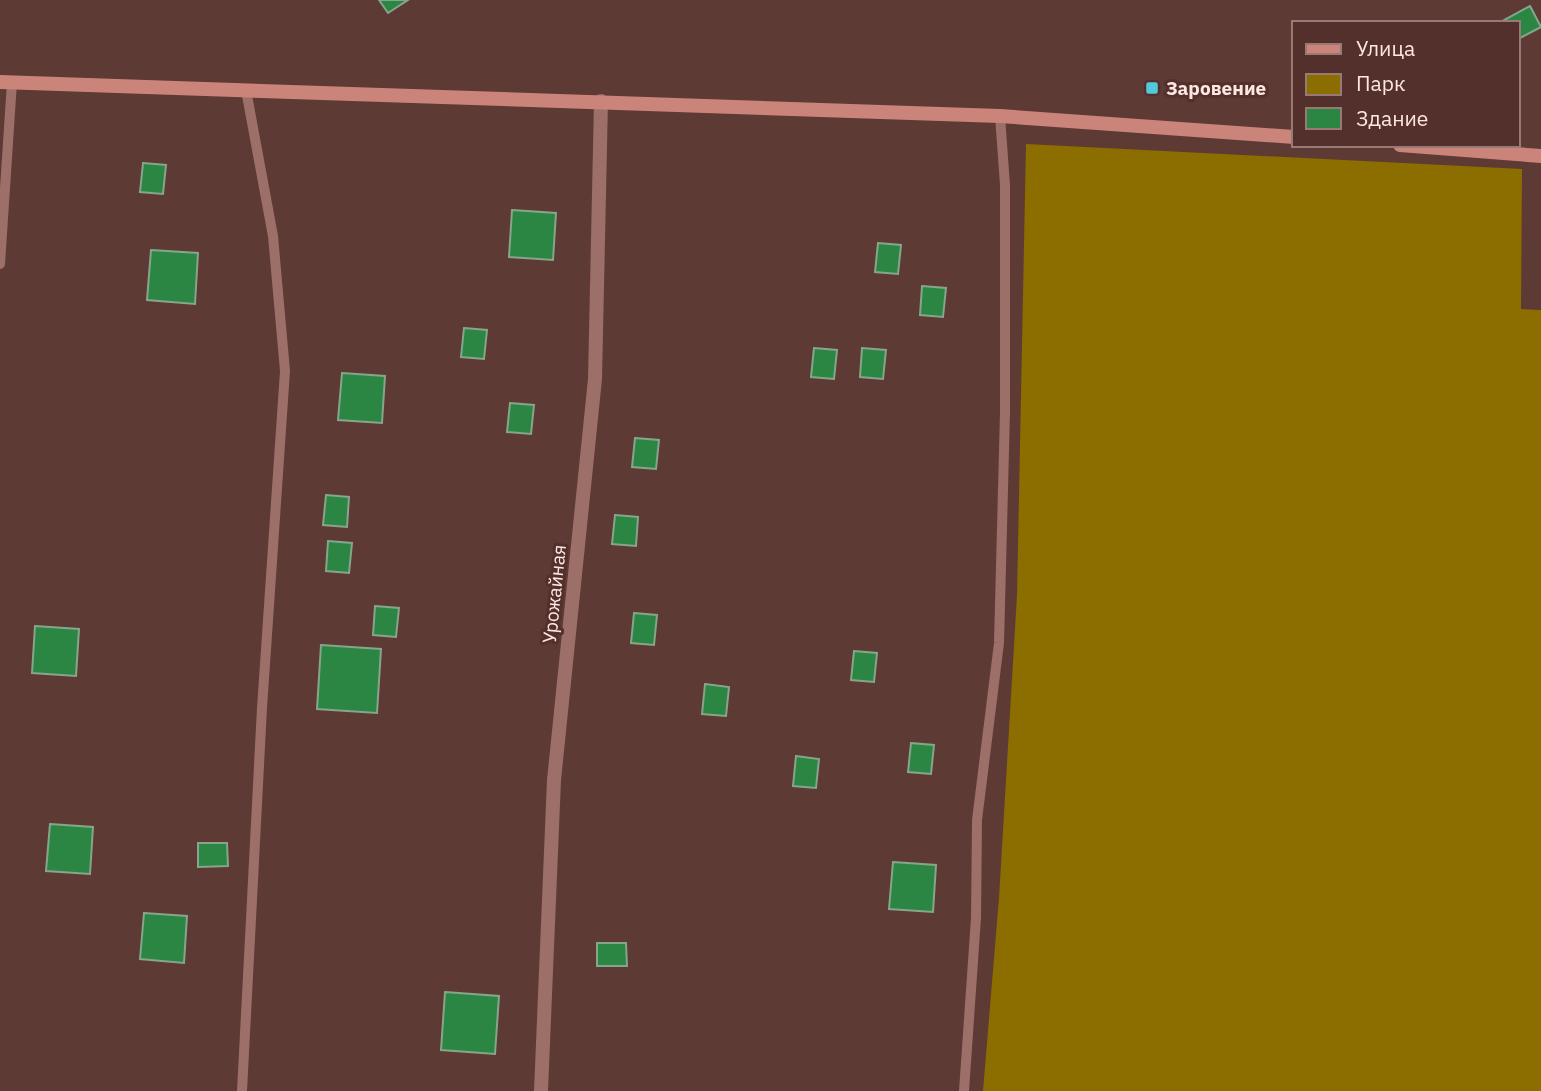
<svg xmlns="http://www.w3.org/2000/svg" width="1541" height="1091" viewBox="0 0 1541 1091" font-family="'IBM Plex Sans',sans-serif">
<rect width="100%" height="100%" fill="#5e3a35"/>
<path fill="#8c6d00" d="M1026,144L1522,169L1521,309L1541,310V1091H983L999,898L1017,595Z"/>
<path fill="#2c8643" stroke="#86a58a" stroke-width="2" d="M379,0H408L388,13Z
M1530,6L1541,27L1518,39V23H1506L1504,20Z
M143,163L166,165L163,194L140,192Z
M512,210L556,213L553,260L509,257Z
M878,243L901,245L898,274L875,272Z
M151,250L198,253L195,304L147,300Z
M922,286L946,288L943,317L920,315Z
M464,328L487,330L484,359L461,357Z
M814,348L837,350L834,379L811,377Z
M862,348L886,350L883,379L860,377Z
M342,373L385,376L382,423L338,420Z
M510,403L534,405L531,434L507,432Z
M635,438L659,440L656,469L632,467Z
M326,495L349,497L347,527L323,525Z
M615,515L638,517L636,546L612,544Z
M328,541L352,543L349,573L326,571Z
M375,606L399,608L396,637L373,635Z
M634,613L657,615L654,645L631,643Z
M35,626L79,629L76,676L32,673Z
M321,645L381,649L377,713L317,709Z
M854,651L877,653L874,682L851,680Z
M705,684L729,687L726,716L702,714Z
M911,743L934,745L931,774L908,772Z
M796,756L819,759L816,788L793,786Z
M50,824L93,827L90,874L46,871Z
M198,843H227L228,866L198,867Z
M893,862L936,865L933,912L889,909Z
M144,913L187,916L184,963L140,959Z
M597,943H626L627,966H597Z
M445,992L499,996L495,1054L441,1050Z"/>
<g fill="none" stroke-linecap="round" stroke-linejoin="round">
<path stroke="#9c6f68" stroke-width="10" d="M0,264L12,82
M242,1091L262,708L285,371L273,236L246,90
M964,1091L976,918L977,820L999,643L1005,412V185L1000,116"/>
<path stroke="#9c6f68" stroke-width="14" d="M541,1091L554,780L595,379L601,101"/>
<path stroke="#cb847a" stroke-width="14" d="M0,82L1000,116L1294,137
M1400,145L1541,156"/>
</g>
<rect fill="#53cadc" stroke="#53302b" stroke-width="2.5" x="1145" y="81" width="14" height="14" rx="3.5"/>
<g text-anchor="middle" stroke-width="6" stroke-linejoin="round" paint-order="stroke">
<g font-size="19" font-weight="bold" fill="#fee6e3" stroke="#53302b" text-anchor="start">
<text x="1166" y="95">Заровение</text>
</g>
<g font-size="19" fill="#fee6e3" stroke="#53302b">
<text transform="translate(554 594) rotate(-84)" y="7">Урожайная</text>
</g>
</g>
<rect x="1292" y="21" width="228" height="126" fill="#53302b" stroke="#977975" stroke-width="2"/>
<rect x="1306" y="44" width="35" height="10" fill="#cb847a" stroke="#977975" stroke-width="2"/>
<text x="1356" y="56" font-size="21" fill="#fee6e3">Улица</text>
<rect x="1306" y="74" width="35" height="21" fill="#8c6d00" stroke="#977975" stroke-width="2"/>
<text x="1356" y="91" font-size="21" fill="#fee6e3">Парк</text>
<rect x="1306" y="108" width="35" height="21" fill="#2c8643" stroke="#977975" stroke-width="2"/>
<text x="1356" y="126" font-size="21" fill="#fee6e3">Здание</text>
</svg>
